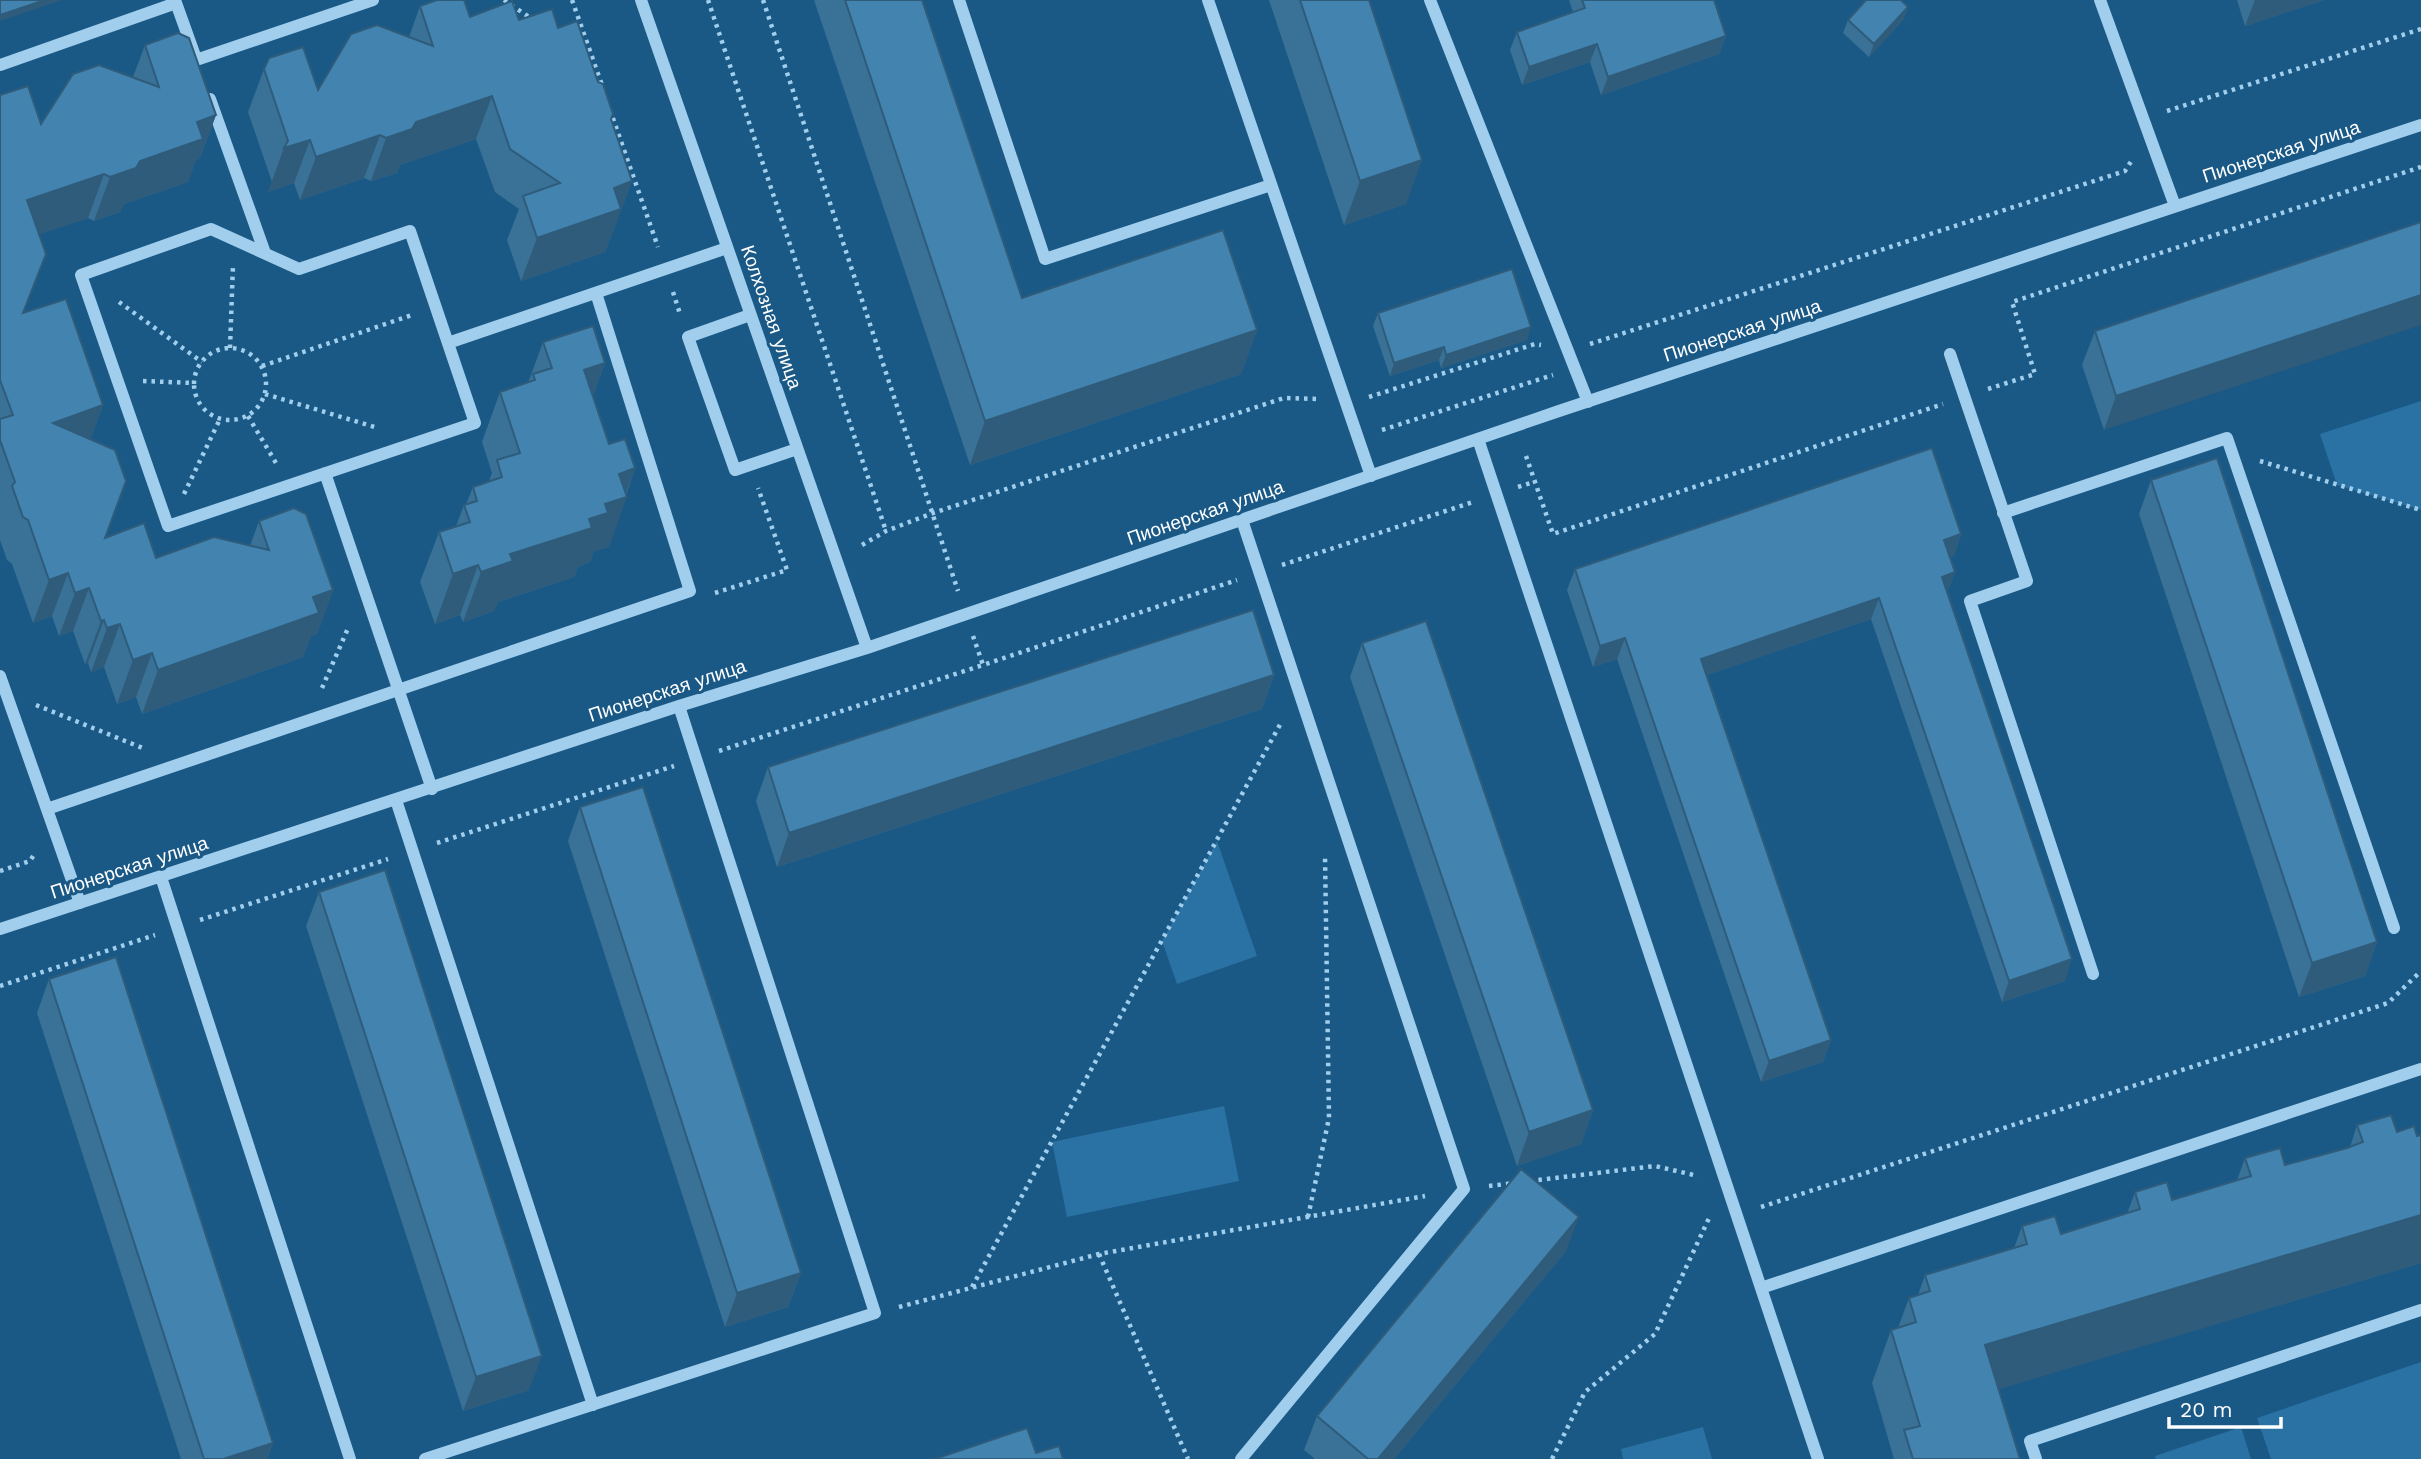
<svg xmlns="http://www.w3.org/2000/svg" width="2421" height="1459" viewBox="0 0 2421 1459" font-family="'Work Sans',sans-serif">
<rect width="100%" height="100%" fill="#1a5986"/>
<path fill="#2a72a3" d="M2421,401V510L2337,485L2320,434Z
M1217,841L1257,956L1177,984L1162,941Z
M1224,1106L1239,1181L1067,1217L1052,1142Z
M2421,1362V1459H2271L2257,1418Z
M1703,1427L1712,1459H1623L1621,1449Z
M2241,1427L2251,1459H2156L2155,1456Z"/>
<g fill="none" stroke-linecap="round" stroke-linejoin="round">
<path stroke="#a1ceec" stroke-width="4.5" stroke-dasharray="3.5 5" stroke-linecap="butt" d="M504,0L532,19
M572,0L603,88
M708,0L886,531
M763,0L958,591
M610,110L658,247
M2167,111L2421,29
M673,292L680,314
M119,302L202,362
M1590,344L2125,171L2132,160
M230,348L233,265
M194 384a36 36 0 1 1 72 0a36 36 0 1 1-72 0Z
M262,366L412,315
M143,381L194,383
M1988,389L2035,374L2012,302L2421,167
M265,394L378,428
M1369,397L1535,344L1541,345
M248,416L276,463
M1382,430L1553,375
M1526,456L1553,534L1943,404
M2260,461L2421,510
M1518,487L1534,482
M184,494L220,419
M862,545L886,531L933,513L1284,398L1318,399
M1282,565L1473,502
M715,593L787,570L758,488
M973,636L983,665L1237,580
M322,688L349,626
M36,705L145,749
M719,751L983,665
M437,843L674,766
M0,871L30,861L35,853
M200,920L388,859
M0,986L155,935
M1530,1181L1655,1166L1698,1176
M1489,1186L1515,1183
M1761,1207L2388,1003L2421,971
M1308,1217L1329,1118L1325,856
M1099,1254L1188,1459
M972,1287L1282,721
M899,1307L1099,1254L1425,1196
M1552,1459L1585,1392L1655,1334L1710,1216"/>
<path stroke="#a1ceec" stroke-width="12" d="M175,0L194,53
M641,0L867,648
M959,0L1045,259L1271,185
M1208,0L1371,476
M1430,0L1588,402
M2100,0L2175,206
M196,60L373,0
M0,65L176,3
M210,99L265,253
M211,229L299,269L410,231L475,423L168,526L81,275Z
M750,315L688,337L735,470L797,449
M448,343L727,248
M1950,354L2027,581L1970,601L2093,974
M1478,439L1818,1459
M325,473L432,789
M2003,513L2227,438L2394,928
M0,676L80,903
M396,800L593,1405
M47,809L690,591L596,293
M161,877L350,1459
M0,929L679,706L867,648L1559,411L2421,125
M1761,1288L2421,1069
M425,1459L875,1313L679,706
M1241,1459L1464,1189L1242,520
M2036,1459L2030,1441L2421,1310"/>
</g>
<path fill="#3a7196" d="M814,0H922L1022,298L1257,330L1241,374L970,465Z
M1269,0H1369L1406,204L1344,225Z
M1569,0H1714L1726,36L1719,54L1601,95L1590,62L1522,85L1510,50L1517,32L1573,12Z
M2237,0H2324L2245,26Z
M420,6L470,17L519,20L558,28L611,119L632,181L605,252L521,281L507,240L519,209L495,192L476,139L400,165L397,173L371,181L364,178L300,200L294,183L268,192L272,182L248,112L264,69L318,90L409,37Z
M1908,7L1903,20L1869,57L1843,33L1848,20Z
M145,45L216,115L200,158L196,160L188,182L124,204L120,212L94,221L88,218L39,234L24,312L103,405L90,440L105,537L156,558L250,546L259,521L333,590L317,634L311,636L303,657L142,714L136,697L117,704L104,667L91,672L88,663L85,664L73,631L59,636L52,616L33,623L12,564L7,560L0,540V95L41,124L133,77Z
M2421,222L2104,430L2082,365L2095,331Z
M1378,313L1527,340L1441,368L1439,360L1390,376L1373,326Z
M543,342L605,363L593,396L609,444L635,468L609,547L594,551L590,562L578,567L574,577L498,602L494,611L463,622L460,615L435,624L420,582L439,532L456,526L464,505L466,504L473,487L489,481L492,473L482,442L500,392L528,383Z
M2151,480L2377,942L2365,976L2299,997L2139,514Z
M1961,534L1954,556L1950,557L1955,572L1947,593L2065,981L2002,1002L1871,619L1707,675L1831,1040L1823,1062L1761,1082L1617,659L1593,667L1567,590L1575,569Z
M1362,643L1593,1110L1581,1144L1517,1166L1350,677Z
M1274,675L1262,709L777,867L756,801L768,767Z
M580,807L801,1273L788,1307L725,1327L568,841Z
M319,892L529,1390L463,1411L306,926Z
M49,979L273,1443L267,1459H181L37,1013Z
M2357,1125L2421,1263L1998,1389L2020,1459H1894L1872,1383L1891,1330L1898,1328L1909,1298L1918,1295L1925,1275L2014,1248L2022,1226L2061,1234L2127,1214L2135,1192L2172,1200L2237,1180L2245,1158L2285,1165L2350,1147Z
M1566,1251L1394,1459H1315L1304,1450L1317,1416Z"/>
<path fill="#2f5c7a" d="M45,0H62L0,21V15Z
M2255,0H2324L2245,26Z
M1908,7L1903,20L1869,57L1874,44Z
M1726,36L1719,54L1601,95L1608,77Z
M1597,44L1590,62L1522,85L1529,67Z
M492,96L476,139L400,165L397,173L371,181L386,138L416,122Z
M216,115L200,158L196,160L188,182L124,204L120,212L94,221L110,177L140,161L197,122Z
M380,135L364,178L300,200L316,157Z
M310,140L294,183L268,192L284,148Z
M1422,160L1406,204L1344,225L1360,181Z
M104,174L88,218L11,244L27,200Z
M632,181L605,252L521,281L537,238L614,188Z
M46,254L30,298L7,356L23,313Z
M2421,295V325L2104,430L2116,396Z
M1531,327L1527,340L1441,368L1446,355Z
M1257,330L1241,374L970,465L985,421Z
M1444,347L1439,360L1390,376L1394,363Z
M605,363L587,413L584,370Z
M103,405L87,449L53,423Z
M635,468L624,498L627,497L609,547L594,551L590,562L578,567L574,577L498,602L494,611L463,622L481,572L510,554L589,519L605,504L619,474Z
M1961,534L1954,556L1936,561L1944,540Z
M478,565L460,615L435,624L453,574Z
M1955,572L1947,593L1942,577Z
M68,573L52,616L33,623L49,580Z
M89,588L73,631L59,636L75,593Z
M333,590L317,634L311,636L303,657L142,714L158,670L313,597Z
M1879,598L1871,619L1693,680L1701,659Z
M104,620L88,663L85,664L101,621Z
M120,624L104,667L91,672L107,628Z
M1625,638L1617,659L1593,667L1600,646Z
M152,653L136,697L117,704L133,660Z
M1274,675L1262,709L777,867L789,833Z
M2377,942L2365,976L2299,997L2312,963Z
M2072,959L2065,981L2002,1002L2009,981Z
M1831,1040L1823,1062L1761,1082L1769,1061Z
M1593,1110L1581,1144L1517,1166L1529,1132Z
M2421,1215V1263L1966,1399L1985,1345Z
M1579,1217L1566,1251L1394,1459H1378Z
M801,1273L788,1307L725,1327L737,1293Z
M542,1356L529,1390L463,1411L476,1377Z
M273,1443L267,1459H223Z"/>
<path fill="#4383af" stroke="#2f5c7a" stroke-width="2" d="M0,0H45L0,15Z
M437,0H464L470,17L512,1L519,20L552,9L558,28L577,21L598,82L603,84L613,114L611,119L632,181L614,188L621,209L537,238L523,196L560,183L510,149L492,96L416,122L412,129L386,138L380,135L316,157L310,140L284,148L288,141L264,69L269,58L303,47L318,90L351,34L377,25L433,46L420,6Z
M845,0H922L1022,298L1223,230L1257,330L985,421Z
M1300,0H1369L1422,160L1360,181Z
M1582,0H1714L1726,36L1608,77L1597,44L1529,67L1517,32L1585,8Z
M1866,0H1901L1908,7L1874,44L1848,20Z
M178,33L189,38L216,115L197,122L203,139L140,161L136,168L110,177L104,174L27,200L46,254L23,313L66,299L103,405L53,423L115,450L126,481L105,538L144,523L156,558L214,537L269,550L259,521L294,508L306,514L333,590L313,597L319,613L158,670L152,653L133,660L120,624L107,628L104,620L101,621L89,588L75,593L68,573L49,580L28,520L23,517L12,486L15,482L0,440V419L13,415L0,380V95L28,86L41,124L73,74L99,65L159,87L145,45Z
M2421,222V295L2116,396L2095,331Z
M1512,269L1531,327L1446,355L1444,347L1394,363L1378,313Z
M593,326L605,363L584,370L609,444L625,439L635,468L619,474L627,497L605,504L608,513L589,519L592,528L510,554L513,561L481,572L478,565L453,574L439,532L470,522L464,505L477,501L473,487L502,477L497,460L520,453L500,392L535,380L533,374L552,368L543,342Z
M1932,448L1961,534L1944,540L1955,572L1942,577L2072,959L2009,981L1879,598L1701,659L1831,1040L1769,1061L1625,638L1600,646L1575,569Z
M2217,458L2377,942L2312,963L2151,480Z
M1253,610L1274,675L789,833L768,767Z
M1426,621L1593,1110L1529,1132L1362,643Z
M643,787L801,1273L737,1293L580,807Z
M385,870L542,1356L476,1377L319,892Z
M116,957L273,1443L223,1459H204L49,979Z
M2391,1115L2397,1132L2414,1126L2417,1136L2421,1135V1215L1985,1345L2020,1459H1913L1904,1430L1920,1426L1891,1330L1916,1322L1909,1298L1930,1291L1925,1275L2027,1244L2022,1226L2055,1216L2061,1234L2140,1209L2135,1192L2167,1182L2172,1200L2251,1176L2245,1158L2280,1148L2285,1165L2347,1148L2363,1142L2357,1125Z
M1521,1169L1579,1217L1378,1459H1368L1317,1416Z
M1027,1428L1036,1453L1059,1446L1063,1459H935Z"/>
<g text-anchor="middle" stroke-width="6" stroke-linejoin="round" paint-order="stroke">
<g font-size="19" fill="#fff" stroke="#1a5986">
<text transform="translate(2281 151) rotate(-18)" y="7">Пионерская улица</text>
<text transform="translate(772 317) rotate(71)" y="7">Колхозная улица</text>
<text transform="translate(1742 330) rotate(-18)" y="7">Пионерская улица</text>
<text transform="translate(1205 512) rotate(-19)" y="7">Пионерская улица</text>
<text transform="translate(667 690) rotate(-18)" y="7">Пионерская улица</text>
<text transform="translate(129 867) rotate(-18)" y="7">Пионерская улица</text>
</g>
</g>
<path d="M2169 1417v10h112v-10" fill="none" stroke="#ffffff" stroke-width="3.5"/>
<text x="2180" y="1417" font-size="21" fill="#ffffff" stroke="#1a5986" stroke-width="5" paint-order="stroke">20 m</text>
</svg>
